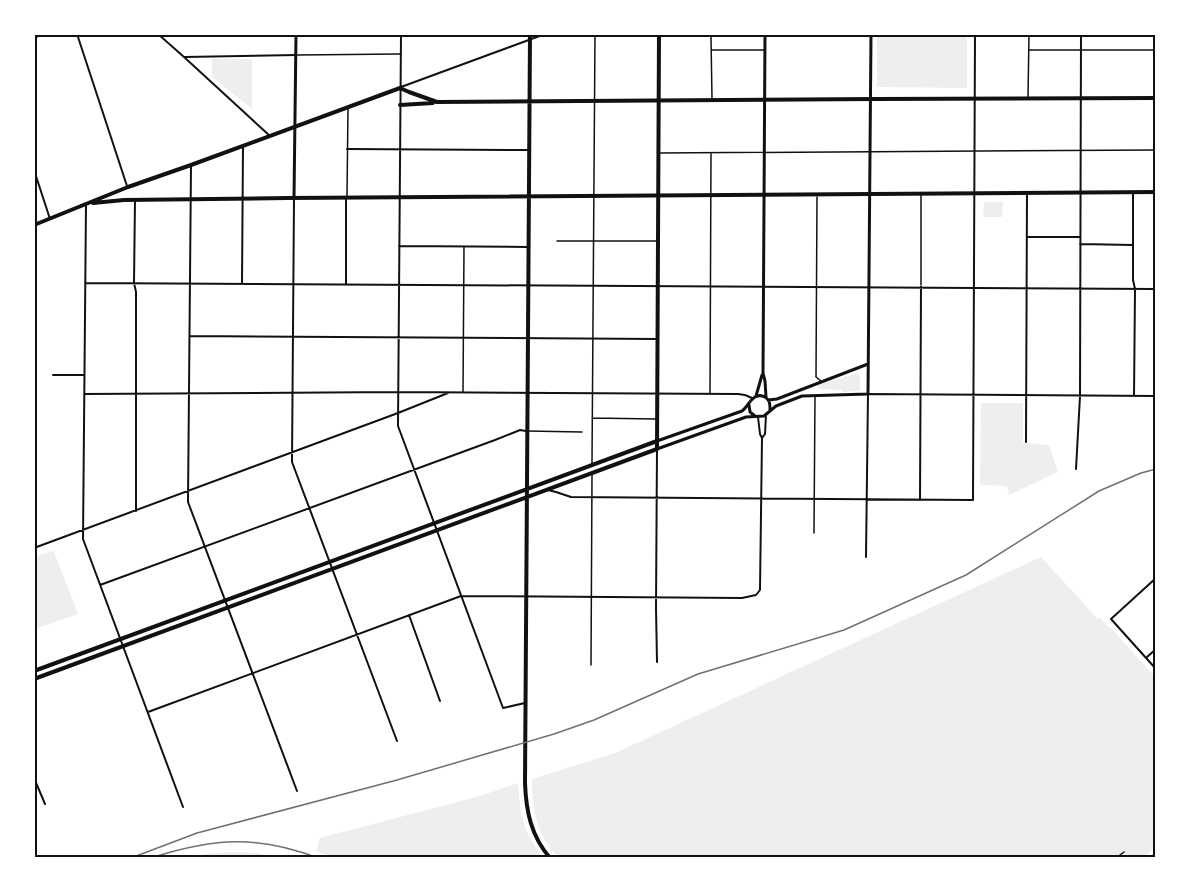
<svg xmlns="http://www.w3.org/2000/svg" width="1190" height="892" viewBox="0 0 1190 892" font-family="Inter,sans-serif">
<rect width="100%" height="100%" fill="#fff"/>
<path fill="#eee" d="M877,35H967V88L877,87Z
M212,59H252V109L212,77Z
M984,202H1003L1002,217H983Z
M857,373L860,378V390L859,391L842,392V390L819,389L818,385Z
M981,403H1023V443L1049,445L1058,472L1009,495L1007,486L982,485L980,483Z
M51,551L54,552L78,614L35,629V557Z
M1041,557L1098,619L1100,618L1109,628H1111L1155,677V847L1144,857H558C536,834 532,809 532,779L615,753Z
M518,783C520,814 523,833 543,857L334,858L316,851L320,838L480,796Z
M235,852L258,853L275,857H190L213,853Z"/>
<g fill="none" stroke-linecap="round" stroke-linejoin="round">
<path stroke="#111" stroke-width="1.5" d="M711,37L712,99
M712,50H764
M1029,50H1156
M297,55L400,54
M1028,97L1029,34
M659,153L1156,150
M347,196L348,108
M817,197L816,377L821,381
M557,241H657
M921,285V194
M463,392L464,247
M710,394L711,153
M592,418L656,419
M527,431L582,432
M592,463L595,34
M814,533L815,396
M591,665L592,475
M1116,858L1124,852"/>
<path stroke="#111" stroke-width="2" d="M77,34L127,186
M158,34L184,57L270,136
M401,34L398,426L503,708L525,703
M34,38L42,34
M185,57L296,55
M401,87L545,34
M347,149L529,150
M191,166L188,502L297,791
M34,170L50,219
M1133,192V280L1135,289L1134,396
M294,199L292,462L397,741
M135,200L134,283L136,292V511
M86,204L83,539L183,807
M1027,237H1080
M1080,244L1133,245
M399,246L528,247
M85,283L1156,289
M242,284L243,146
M346,284V198
M190,336L657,339
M53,375H84
M84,394L398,392L738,394L745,395L752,398
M758,417L760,434L762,438
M1026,442L1027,193
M1076,469L1080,396L1081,34
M548,490L556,492L571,497L973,500L975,34
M920,500L921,287
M34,548L398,413L448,393
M866,557L868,394L1156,396
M1156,578L1111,619L1156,669
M100,585L495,440L520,430L526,431
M409,615L440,701
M1147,657L1156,649
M657,662L656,608L657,449
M148,712L461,596L742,598L756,595L760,590L762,438L765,434L766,415
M34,778L45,804"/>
<path stroke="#111" stroke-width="3" d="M765,34L763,373L765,381L766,397
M294,198L296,34
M756,396L762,375
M768,400L777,399L868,364
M749,405L750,412L755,416
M657,441L742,411C749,406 753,391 765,397C770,400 770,404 770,410
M657,449L746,417L764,416L776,406L802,396L868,394L871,34"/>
<path stroke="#111" stroke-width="3" d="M1151,858L1156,854"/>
<path stroke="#111" stroke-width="4" d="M530,34L525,783C526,811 531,836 550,858
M400,105L433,103
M93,203L124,200L288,198L1156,192
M34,225L128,187L191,165L400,88L409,92L437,102L877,99L1156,98
M34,671L657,441
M34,679L657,449L659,34"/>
<path stroke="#707070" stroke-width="1.5" d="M154,857C214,838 258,835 318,858
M131,858L197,833L397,780L554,734L594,720L698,674L844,630L966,575L1099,491L1141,473L1156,469"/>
</g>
<rect width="1190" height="892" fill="none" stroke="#ffffff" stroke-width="72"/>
<rect x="36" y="36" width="1118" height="820" fill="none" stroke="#111" stroke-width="2"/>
</svg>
